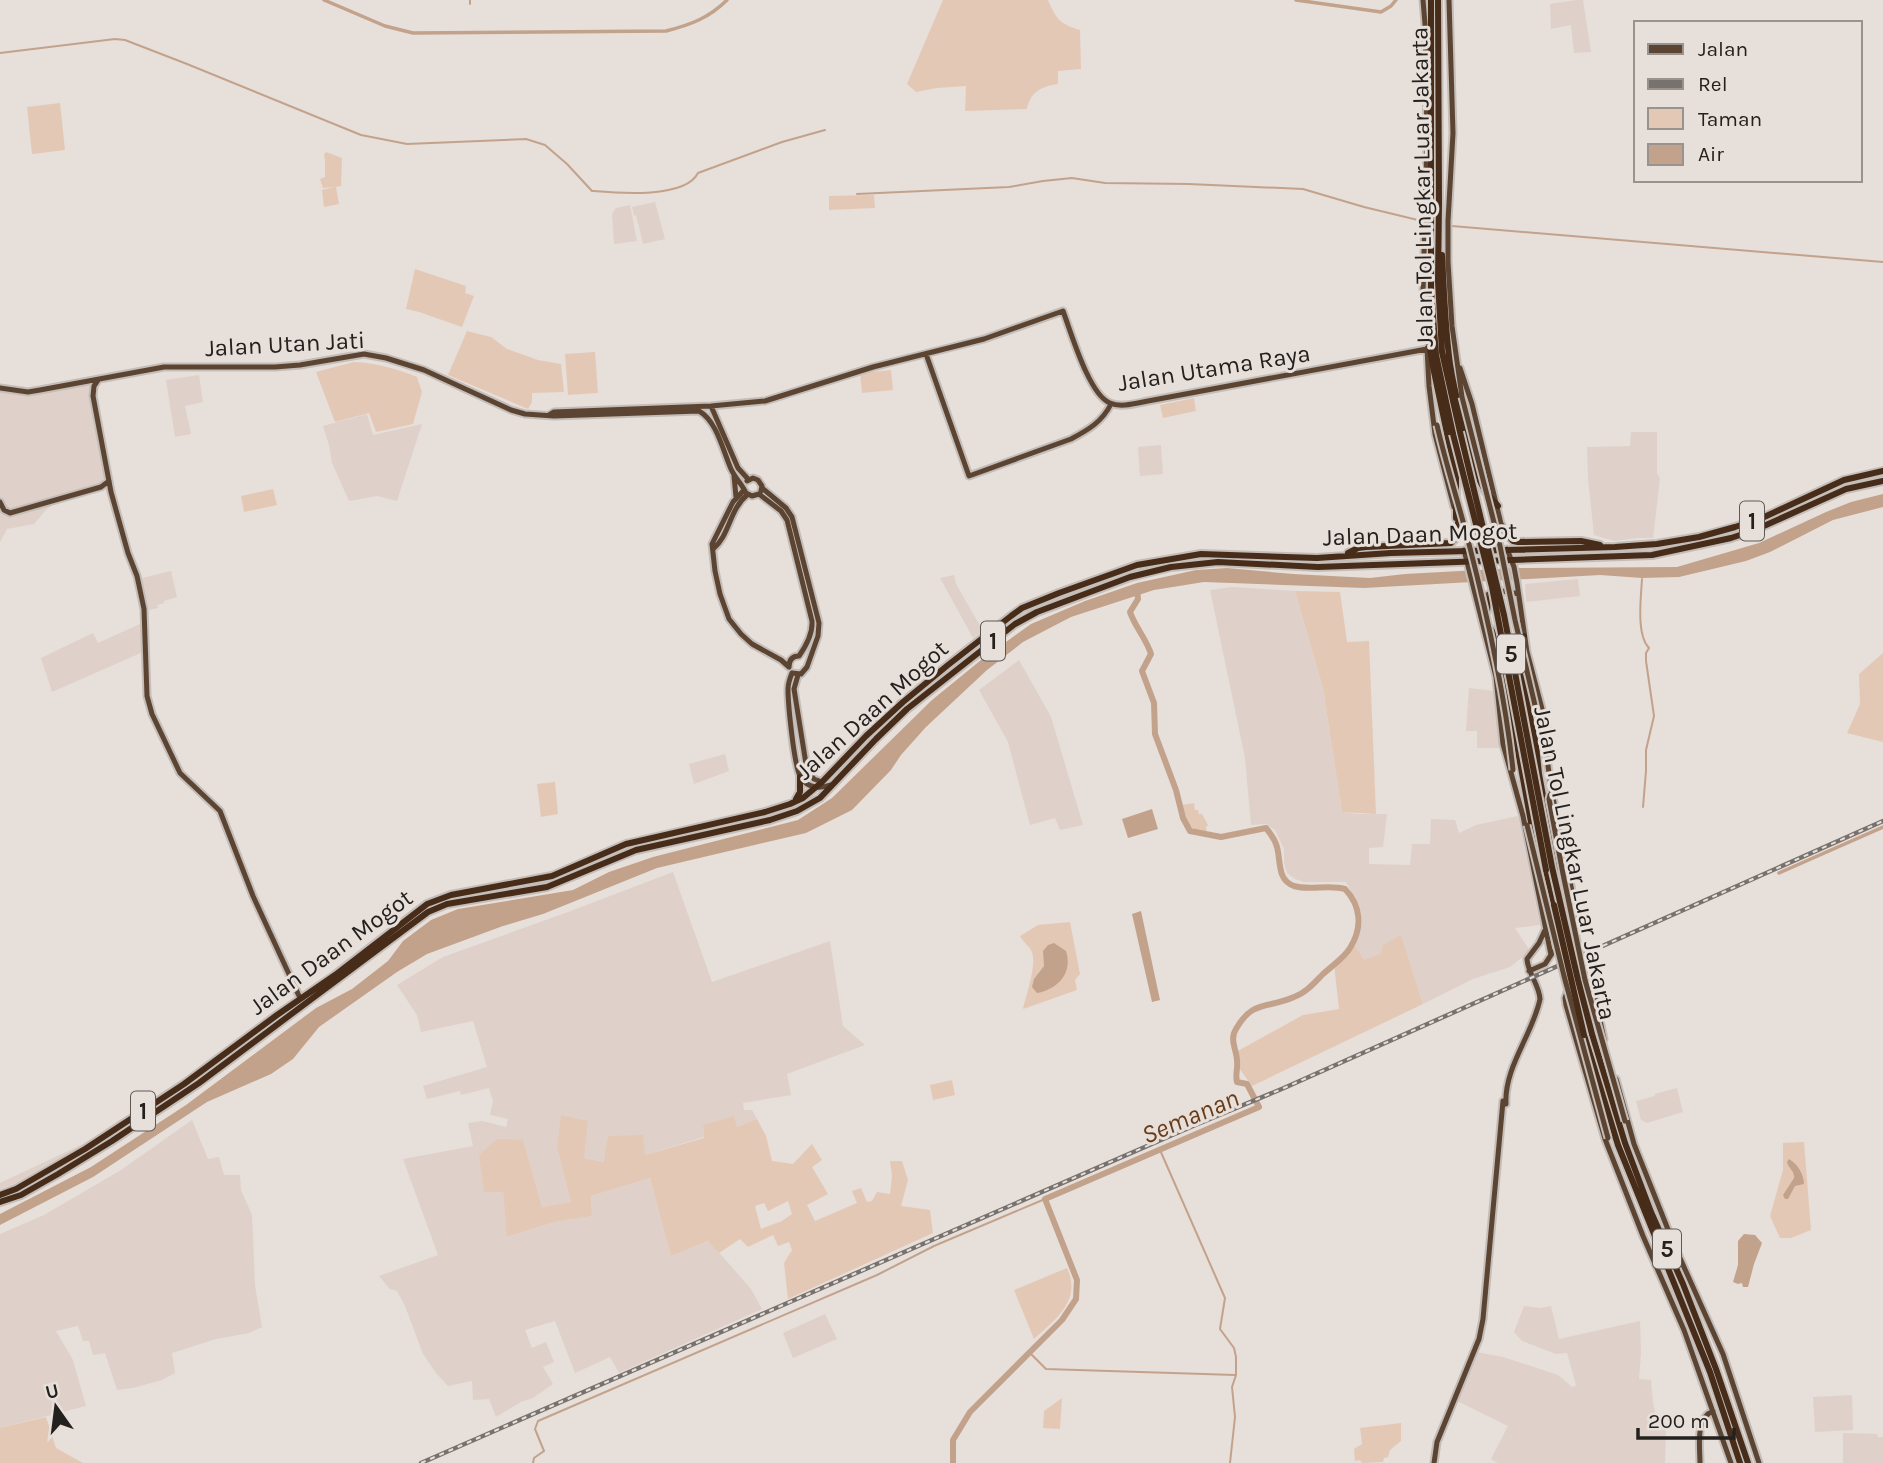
<svg xmlns="http://www.w3.org/2000/svg" width="1883" height="1463" viewBox="0 0 1883 1463" font-family="Karla,sans-serif">
<rect width="100%" height="100%" fill="#e7dfda"/>
<path fill="#dfd1c9" d="M1577,0H1583L1591,52L1574,53L1571,25L1551,29L1550,4Z
M655,202L665,239L643,244L636,215L634,216L632,207Z
M630,205L637,241L614,244L612,214L616,208Z
M199,375L203,402L185,406L191,434L175,437L166,380Z
M81,382L89,385L93,400L106,484L81,489L65,495L46,510L34,524L7,529L0,542V386L43,389Z
M367,414L373,435L422,424L397,501L377,496L349,501L332,463L329,445L323,426Z
M1631,432H1657V473L1660,478L1653,538H1637L1614,541L1594,535L1588,478L1587,447L1630,446Z
M1161,445L1163,474L1140,476L1138,447Z
M171,571L177,597L164,601V603L157,605L158,608L149,610L142,578Z
M954,575L956,584L983,631L973,638L940,578Z
M1578,579L1580,596L1526,602L1525,584Z
M1232,587L1295,591L1323,688L1342,812L1359,814H1387L1383,847L1369,848V864L1410,865L1412,844H1430L1431,819L1455,820L1459,833L1476,825L1518,816L1540,925L1515,928L1530,951L1510,967L1473,979L1423,1004L1401,936L1380,954L1363,961L1354,944L1362,922L1361,911L1346,882H1304L1295,879L1287,873L1284,863V849L1275,830L1266,824L1251,825L1245,758L1210,590Z
M142,623L143,652L52,692L41,658L93,633L98,643Z
M1019,660L1051,717L1083,825L1060,830L1055,818L1030,825L1008,742L979,690Z
M1469,688L1494,691L1502,748H1477V731H1466Z
M725,754L729,771L694,784L689,764Z
M673,872L712,982L830,941L843,1026L865,1045L787,1074L791,1095L743,1103L744,1110H752L757,1119L737,1127L703,1125L704,1137L645,1155L643,1148L605,1162L584,1158L557,1148L571,1202L542,1207L523,1141L503,1192L508,1237L555,1222L592,1216L591,1196L650,1178L671,1255L709,1241L751,1289L762,1309L619,1373L610,1357L575,1373L555,1321L525,1330L532,1348L546,1342L554,1362L543,1367L553,1384L533,1398L521,1402L496,1417L489,1399L473,1400L472,1381L448,1386L436,1373L423,1354L405,1306L397,1291L390,1289L379,1276L438,1255L403,1159L473,1146L468,1123L482,1121L506,1127L508,1119L490,1115L493,1101L489,1088L461,1095L460,1091L427,1099L423,1086L487,1067L473,1021L421,1032L417,1015L397,985L443,957L568,912Z
M1677,1088L1683,1112L1647,1123L1641,1120L1636,1101L1655,1096V1094Z
M192,1120L208,1159L219,1157L224,1175H240L241,1190L252,1215L255,1285L262,1327L249,1333L216,1339L172,1353L175,1373L162,1380L133,1388L117,1390L105,1353L93,1355L89,1341H83L78,1326L56,1331L73,1360L86,1406L0,1428V1234L44,1215L121,1170Z
M85,1143L16,1183L0,1189V1183Z
M1524,1306L1540,1308L1551,1306L1559,1339L1640,1321L1641,1353L1639,1379L1651,1380L1653,1403L1659,1428L1666,1431L1665,1463H1498L1491,1459L1508,1426L1451,1398L1470,1351L1503,1357L1558,1375L1572,1387L1576,1385L1567,1353L1556,1354L1522,1341L1514,1332Z
M825,1314L837,1339L793,1358L783,1333Z
M1852,1395L1853,1430L1815,1432L1813,1397Z
M1843,1433L1877,1434L1878,1437H1883V1463H1843Z"/>
<path fill="#e4c8b6" fill-rule="evenodd" d="M943,0H1048C1056,19 1060,24 1080,30L1081,69L1058,71V84C1041,86 1030,93 1027,109L965,111L966,86L937,88L916,92L907,84Z
M60,103L65,150L32,154L27,107Z
M326,152L342,158L341,186L336,187L339,204L324,207L322,190L334,187L323,188L320,179L325,177V160L324,155Z
M874,195L875,208L829,210V196Z
M415,269L466,286L465,293L474,296L462,327L419,312L406,309Z
M467,331L491,337L507,349L538,360L561,364L564,392L532,393V402L528,409L448,375Z
M595,352L598,393L568,395L565,354Z
M354,362C377,363 397,369 417,377L422,392L413,424L376,432L369,413L335,422L316,372Z
M891,370L893,390L862,393L860,373Z
M1194,398L1196,411L1163,418L1160,405Z
M273,489L277,505L244,512L241,496Z
M1295,591L1340,592L1347,642L1369,641L1376,814L1342,812L1323,688Z
M1883,653V742L1847,733L1860,704L1859,674Z
M555,782L558,814L541,817L537,784Z
M1194,803L1195,810H1198L1199,814H1202L1208,825L1206,827L1207,833C1188,830 1186,823 1181,805Z
M1070,922L1080,974L1075,980L1077,990L1023,1009C1026,995 1038,963 1031,950C1028,945 1023,942 1020,936L1038,925Z
M1401,935L1423,1004L1252,1086L1239,1068L1236,1052L1303,1015L1339,1009L1334,964L1354,944L1364,960L1380,954L1383,945Z
M952,1080L955,1095L933,1100L930,1085Z
M561,1115L588,1121L584,1158L604,1162L608,1136L643,1135L645,1155L704,1138L703,1125L734,1116L737,1127L757,1119L766,1136L772,1161L793,1164L812,1144L822,1160L812,1167L828,1194L807,1205L815,1221L857,1203L852,1191L861,1188L867,1202L872,1201L877,1192L890,1194L892,1176L890,1161H902L908,1180L901,1206L930,1210L933,1233L788,1299L784,1263L792,1250L789,1242L778,1246L773,1235L748,1247L740,1239L719,1253L708,1241L671,1256L650,1178L591,1196L592,1216L555,1222L507,1237L503,1192H484L479,1155L497,1139L523,1140L542,1207L571,1202L557,1148ZM788,1201L792,1214L782,1221L761,1229L755,1206L764,1203L768,1211Z
M1804,1142L1811,1230L1791,1238H1780L1770,1216L1783,1170V1143Z
M1067,1268C1082,1300 1056,1319 1034,1339L1014,1290Z
M1062,1398L1060,1429L1043,1428L1044,1411Z
M46,1417L56,1448L83,1463H0V1428Z
M1401,1423V1441L1390,1450L1388,1457L1384,1458L1383,1462L1362,1463L1360,1460L1355,1461L1354,1449L1362,1444L1360,1428Z"/>
<path fill="#c3a28c" d="M1883,494V507L1833,520L1770,552L1746,561L1679,577L1642,578L1600,575L1364,588L1204,582L1154,590L1071,617L1023,642L987,670L926,727L901,755L891,770L852,810L806,833L657,868L543,914L503,926L427,954L397,972L319,1027L293,1059L271,1074L207,1102L93,1177L0,1225V1214L91,1167L186,1105L316,1008L352,989L388,961L403,941L431,920L458,909L573,890L609,872L653,857L798,820L832,798L932,700L981,660L1031,624L1085,601L1137,583L1196,570L1227,568L1293,574L1370,578L1405,574L1515,568L1677,567L1759,543L1826,512L1851,502Z
M1152,809L1158,829L1128,838L1122,819Z
M1141,911L1160,1000L1152,1002L1132,914Z
M1054,943L1066,951C1073,973 1058,989 1037,993L1032,987L1034,979L1044,966L1043,951L1048,945Z
M1789,1159C1798,1164 1804,1175 1804,1184L1795,1186L1788,1199H1785L1783,1195L1794,1178C1795,1171 1788,1168 1787,1162Z
M1744,1234L1755,1235L1762,1243L1754,1264L1748,1287H1743L1742,1283L1738,1284L1733,1282L1738,1265V1241Z"/>
<g fill="none" stroke-linecap="round" stroke-linejoin="round">
<path stroke="#c3a28c" stroke-width="2" d="M470,4V0
M0,53L115,39L125,40L187,64L361,135L407,144L526,139L545,145L567,164L592,191C617,193 685,199 698,173L782,142L825,130
M857,194L1009,187L1043,181L1072,178L1105,183L1189,184L1303,189L1364,207L1422,221
M1452,226L1883,262
M1642,579C1641,597 1636,635 1649,648L1646,653V661L1654,716L1646,750V771L1643,807
M1160,1150L1225,1298L1220,1329L1234,1348L1236,1357V1375L1232,1387L1235,1417L1230,1463
M1029,1352L1046,1369L1235,1375
M533,1463L534,1458L544,1451L535,1429L538,1421L877,1275L934,1246L1045,1199"/>
<path stroke="#c3a28c" stroke-width="3.5" d="M324,0L385,26L413,33L666,31C690,25 709,18 727,0
M1296,0L1381,12L1391,6L1396,0
M1779,873L1883,827"/>
<path stroke="#c3a28c" stroke-width="6" d="M953,1463V1440L970,1412L1062,1320L1076,1299L1077,1280L1045,1199L1259,1107L1247,1084L1237,1082C1235,1074 1238,1069 1237,1061C1237,1050 1229,1040 1236,1029C1253,999 1268,1009 1294,997C1306,993 1315,982 1323,974C1332,966 1345,957 1350,948C1363,927 1361,906 1345,889C1328,884 1311,891 1294,886C1277,880 1281,862 1277,847C1275,839 1271,834 1266,828L1221,837L1190,831L1183,818L1176,790L1155,734L1154,703L1142,671L1151,654C1146,638 1135,627 1130,612L1138,599L1137,589"/>
<defs>
<path id="major" d="M1423,0L1425,24L1427,137L1423,293L1427,338
M1449,0L1453,133L1448,221V262L1452,326L1462,397
M1427,348L1429,386L1435,434L1454,507
M926,354L969,476L1071,439C1088,430 1102,422 1111,404
M1460,368L1472,404L1502,528
M98,380L94,386L93,396L111,492L128,553
M0,388L28,392L40,390L164,367H275L300,365L364,354L386,358L424,370L511,410L525,414L554,416L699,411C717,421 723,451 731,469C735,478 742,484 746,493L752,496L759,494
M711,406L738,468L748,479
M549,415L554,412L711,406L765,401L873,367L984,339L1063,311C1071,332 1089,395 1110,403C1121,408 1137,403 1148,401L1427,349
M734,476L736,497
M747,481L753,478L758,480L762,486L761,491
M762,488L786,508L792,517L819,623L818,636L807,667L801,674L792,673
M744,490L733,502L712,544L715,571L720,594L729,619L741,634L752,644L781,660L789,667
M759,494L781,511L787,520L812,621C813,634 806,646 799,656C792,656 789,660 789,667
M0,502L4,510L10,513L101,487L109,481
M1465,531C1477,542 1495,542 1502,525
M713,549C730,535 729,510 747,495
M1507,549L1514,567L1517,583L1527,652L1547,728L1549,756
M1464,550L1496,677L1503,744L1523,816L1551,955
M128,553L137,576L144,609L147,696L152,714L180,773L220,811L253,896L300,998
M1480,599C1492,590 1504,589 1518,594
M792,673C790,678 788,683 788,689C788,703 794,768 801,778C808,788 820,789 830,785
M798,675L794,689L807,770L814,779L822,782
M1546,752L1552,793L1579,926L1575,937L1567,943
M1529,971L1545,964L1553,952
M1583,983L1590,985L1594,993L1604,1039
M1568,989L1565,998L1566,1005L1605,1139L1643,1236L1684,1330L1731,1463
M1616,1079L1634,1144L1675,1247L1723,1354L1759,1463
M1506,1104C1504,1067 1533,1034 1540,999C1539,984 1528,974 1527,959L1539,943L1545,930
M1434,1463L1437,1442L1479,1339L1483,1319L1503,1101
M1700,1463C1700,1447 1695,1418 1713,1411"/>
<path id="highway" d="M1431,0V290L1436,355L1453,434
M1438,0L1439,203L1438,281L1442,352L1460,432
M1442,255C1444,291 1445,328 1450,364C1456,403 1468,443 1480,481L1485,491L1498,506
M1429,305V342L1433,367L1456,476V518
M1503,530L1513,541L1518,542L1581,541L1600,545
M1348,553L1358,548L1366,547L1451,543L1457,537L1458,523
M1487,611L1488,601L1495,591
M1491,629L1499,647L1533,833L1542,866L1546,870L1554,905
M1524,636L1519,650V658L1536,745L1539,774L1556,866L1555,875
M796,799L800,792V777
M1592,1034L1625,1143L1651,1212L1683,1284L1716,1369L1748,1463
M1584,1035L1618,1145L1710,1372L1740,1463
M0,1195L16,1189L85,1149L184,1084L277,1015L335,975L427,904L451,895L552,876L626,844L765,812L790,804L803,798L822,782L866,736L903,702L948,665L1011,616L1022,608L1059,593L1137,565L1201,554L1317,558L1391,553L1615,547L1657,544L1699,537L1735,527L1762,518L1844,480L1883,471
M0,1202L21,1195L58,1174L112,1141L199,1083L428,912L447,904L547,887L636,850L770,820L797,811L820,798L876,739L907,709L1015,624L1037,612L1130,577L1171,567L1218,562L1318,567L1652,555L1731,538L1755,530L1846,489L1883,481"/>
</defs>
<use href="#major" stroke="#c4bdb8" stroke-width="9"/>
<use href="#highway" stroke="#c4bdb8" stroke-width="10"/>
<use href="#major" stroke="#5c4433" stroke-width="5"/>
<use href="#highway" stroke="#462c19" stroke-width="6"/>
<defs>
<path id="rail" d="M421,1463L1193,1126L1284,1088L1883,821"/>
</defs>
<use href="#rail" stroke="#78726f" stroke-width="4.5"/>
<use href="#rail" stroke="#e7dfda" stroke-width="2" stroke-dasharray="5" stroke-linecap="butt"/>
<defs>
<path id="major-bridge" d="M1462,397L1500,546L1515,620L1546,752
M1437,425C1446,465 1459,504 1469,544C1488,618 1505,694 1513,770
M1550,795L1549,799L1563,874L1585,980L1625,1121
M1527,825L1564,976L1608,1138"/>
<path id="highway-bridge" d="M1460,432L1504,615L1552,867L1578,980L1592,1034
M1453,434L1492,587L1546,870
M1554,905L1584,1035"/>
</defs>
<use href="#major-bridge" stroke="#c4bdb8" stroke-width="9" stroke-linecap="butt"/>
<use href="#highway-bridge" stroke="#c4bdb8" stroke-width="10" stroke-linecap="butt"/>
<use href="#major-bridge" stroke="#5c4433" stroke-width="5"/>
<use href="#highway-bridge" stroke="#462c19" stroke-width="6"/>
</g>
<g text-anchor="middle" stroke-width="6" stroke-linejoin="round" paint-order="stroke">
<g fill="#e7dfda" stroke="#5e5956" stroke-width="2">
<rect x="1740" y="501.5" width="24" height="39" rx="5"/>
<rect x="981" y="621.5" width="24" height="39" rx="5"/>
<rect x="1497" y="634.5" width="28" height="39" rx="5"/>
<rect x="131" y="1091.5" width="24" height="39" rx="5"/>
<rect x="1653" y="1229.5" width="28" height="39" rx="5"/>
</g>
<g font-size="23" font-weight="bold" fill="#23201e">
<text x="1752" y="529">1</text>
<text x="993" y="649">1</text>
<text x="1511" y="662">5</text>
<text x="143" y="1119">1</text>
<text x="1667" y="1257">5</text>
</g>
<g font-size="24" fill="#23201e" stroke="#e7dfda">
<text transform="translate(1422 187) rotate(-91)" y="8">Jalan Tol Lingkar Luar Jakarta</text>
<text transform="translate(285 344) rotate(-3)" y="8">Jalan Utan Jati</text>
<text transform="translate(1214 368) rotate(-9)" y="8">Jalan Utama Raya</text>
<text transform="translate(1420 534) rotate(-2)" y="8">Jalan Daan Mogot</text>
<text transform="translate(872 710) rotate(-42)" y="8">Jalan Daan Mogot</text>
<text transform="translate(1575 863) rotate(78)" y="8">Jalan Tol Lingkar Luar Jakarta</text>
<text transform="translate(331 952) rotate(-36)" y="8">Jalan Daan Mogot</text>
</g>
<g font-size="26" font-style="italic" fill="#693c19" stroke="#e7dfda">
<text transform="translate(1190 1116) rotate(-23)" y="9">Semanan</text>
</g>
</g>
<rect x="1634" y="21" width="228" height="161" fill="#e7dfda" stroke="#99938f" stroke-width="2"/>
<rect x="1648" y="44" width="35" height="10" fill="#5c4433" stroke="#99938f" stroke-width="2"/>
<text x="1698" y="56" font-size="21" fill="#23201e">Jalan</text>
<rect x="1648" y="79" width="35" height="10" fill="#78726f" stroke="#99938f" stroke-width="2"/>
<text x="1698" y="91" font-size="21" fill="#23201e">Rel</text>
<rect x="1648" y="108" width="35" height="21" fill="#e4c8b6" stroke="#99938f" stroke-width="2"/>
<text x="1698" y="126" font-size="21" fill="#23201e">Taman</text>
<rect x="1648" y="144" width="35" height="21" fill="#c3a28c" stroke="#99938f" stroke-width="2"/>
<text x="1698" y="161" font-size="21" fill="#23201e">Air</text>
<g transform="translate(56 1407) rotate(346)" stroke="#e7dfda" stroke-width="5" paint-order="stroke">
<path d="M0-5L12 26L0 18L-12 26Z" fill="#23201e"/>
<text y="-10" font-size="19" font-weight="bold" text-anchor="middle" fill="#23201e">U</text>
</g>
<path d="M1638 1428v10h96v-10" fill="none" stroke="#23201e" stroke-width="3.5"/>
<text x="1648" y="1428" font-size="21" fill="#23201e" stroke="#e7dfda" stroke-width="5" paint-order="stroke">200 m</text>
</svg>
